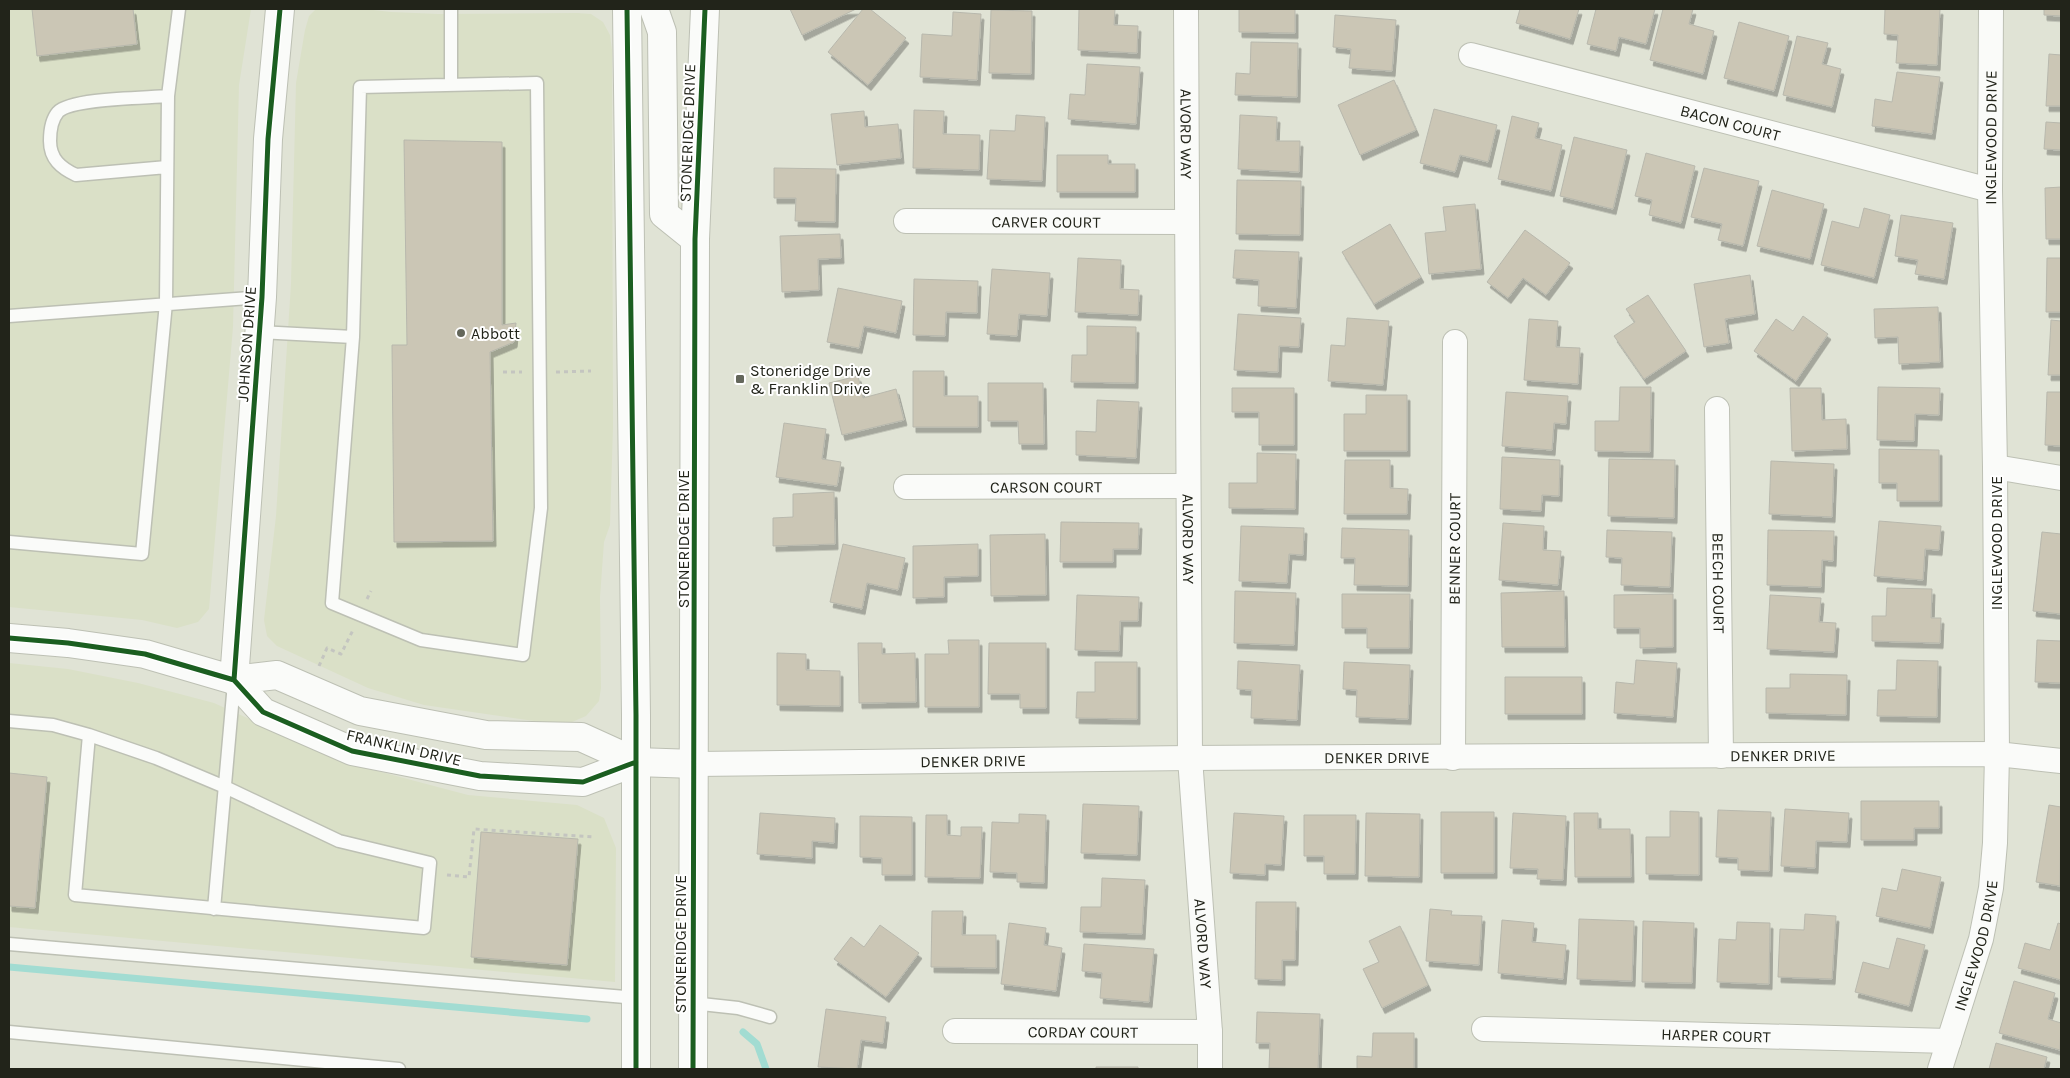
<svg xmlns="http://www.w3.org/2000/svg" width="2070" height="1078" viewBox="0 0 2070 1078" font-family="Karla,sans-serif">
<defs>
<filter id="shadow"><feDropShadow dx="3" dy="5.5" stdDeviation="0" flood-color="#0004"/></filter>
</defs>
<rect width="100%" height="100%" fill="#e0e3d5"/>
<path fill="#dae0c7" d="M9,9H251L239,85L233,327L209,609L198,622L177,628L142,620L9,607Z
M316,9H365L391,12L438,14L577,13L591,14L603,22L610,35L612,50L613,427L610,525L604,542L600,597L601,688L599,701L586,716L572,722H541L424,705L368,688L277,646L267,636L264,620L276,516L291,284L296,83L305,30L309,16Z
M9,663L68,669L138,683L214,703L347,763L468,795L577,805L604,818L616,848L615,982L9,927Z"/>
<g fill="none" stroke-linecap="round" stroke-linejoin="round">
<path stroke="#a2dcd2" stroke-width="7" d="M9,967L587,1019
M743,1032L757,1044L766,1069"/>
</g>
<path fill="#cbc6b5" stroke="#b8b8ad" filter="url(#shadow)" d="M32,9H133L137,44L37,56Z
M790,9H856L802,35Z
M863,9H870L906,38L868,85L828,52Z
M1079,9H1115L1114,25L1138,26L1137,53L1078,50Z
M1239,9H1295V33L1239,32Z
M1520,9H1579L1570,39L1516,23Z
M1596,9H1655L1646,44L1619,37L1616,51L1587,44Z
M1663,9H1693L1689,24L1714,31L1703,74L1650,60Z
M1885,9H1940L1937,65L1896,63L1898,35L1884,34Z
M2044,9H2061V16L2044,15Z
M991,10L1032,11L1031,74L989,73Z
M953,12L981,14L977,80L920,77L922,34L952,36Z
M1335,15L1396,20L1392,71L1349,68L1351,49L1333,47Z
M1739,22L1789,36L1774,91L1724,78Z
M1797,36L1828,43L1822,64L1841,69L1832,107L1783,95Z
M1251,42L1298,43L1297,97L1235,95L1236,73L1250,74Z
M2049,54L2061,55V106H2046Z
M1087,64L1140,67L1136,124L1068,119L1070,94L1085,95Z
M1897,72L1940,77L1932,134L1872,126L1875,99L1892,102Z
M1394,80L1416,130L1360,155L1338,105Z
M1434,109L1497,125L1488,162L1460,155L1455,172L1420,163Z
M914,110L944,111L943,134L980,135L979,170L913,168Z
M864,111L865,127L898,124L901,158L837,165L831,114Z
M1016,115L1045,117L1042,181L987,179L990,130L1015,131Z
M1240,115L1277,117L1276,141H1300L1299,172L1238,169Z
M1512,116L1539,123L1535,138L1562,145L1551,191L1498,179Z
M2046,122L2061,123V150L2044,149Z
M1574,137L1627,150L1613,209L1560,196Z
M404,140L502,142V325L516,323L514,342L490,352L493,541L394,542L392,345H407Z
M1646,153L1695,166L1681,223L1649,215L1652,200L1635,196Z
M1057,155H1108V164H1135V192H1057Z
M774,168L836,169L835,222L795,221L796,198H774Z
M1704,168L1759,181L1743,246L1718,240L1722,224L1691,217Z
M1237,180L1301,181L1300,235L1236,234Z
M2061,187V239H2046L2045,188Z
M1772,190L1824,204L1810,259L1757,246Z
M1475,204L1481,269L1429,274L1425,233L1446,231L1443,207Z
M1864,208L1890,215L1874,278L1821,265L1832,221L1859,228Z
M1901,215L1953,223L1944,279L1915,274L1918,260L1895,256Z
M1390,224L1421,277L1374,304L1342,252Z
M1525,230L1570,263L1546,295L1523,278L1508,298L1487,282Z
M840,234L841,258L818,259L819,290L782,292L780,236Z
M1235,250L1299,252L1296,308L1258,306L1259,280L1233,278Z
M1078,258L1121,260L1120,289L1139,290L1138,315L1075,312Z
M2047,258H2061V312H2046Z
M992,269L1050,273L1047,316L1019,314L1017,336L987,334Z
M1750,275L1755,314L1725,319L1729,343L1704,347L1694,284Z
M914,279L978,281L977,313L946,312L945,336L913,335Z
M838,288L902,301L896,333L864,326L859,348L827,342Z
M1648,295L1686,351L1644,379L1614,336L1635,322L1626,309Z
M1938,307L1940,362L1899,364L1898,337L1875,338L1874,309Z
M1238,314L1301,318L1299,347L1279,346L1278,372L1234,370Z
M1803,316L1828,334L1796,381L1754,351L1776,319L1793,331Z
M1347,318L1389,321L1383,385L1328,381L1331,345L1345,346Z
M1529,319L1558,321L1556,347L1580,348L1578,384L1524,380Z
M2051,320L2061,321V375H2048Z
M1087,326L1136,327L1135,383L1071,382L1072,355H1087Z
M913,371H944V396H978V427H913Z
M858,376L863,398L896,389L904,420L842,435L829,383Z
M988,383H1043L1044,444H1019L1018,421H988Z
M1620,387H1651L1650,452L1595,451V421H1619Z
M1878,387L1940,388L1939,415L1915,414L1914,441L1877,440Z
M1232,388H1294V445H1259V412H1232Z
M1790,388H1821L1822,420L1846,419L1847,449L1792,451Z
M1506,392L1568,396L1566,424L1554,423L1552,450L1502,446Z
M2047,392H2061V446L2045,445Z
M1366,395H1407V451H1344V414H1366Z
M1097,400L1139,402L1136,458L1076,455V431L1096,432Z
M784,423L826,429L822,459L841,462L837,486L776,477Z
M1879,449L1939,450V501H1897V483H1879Z
M1257,453L1296,454L1295,509L1229,508V483H1257Z
M1502,457L1560,460L1559,496L1542,495L1541,511L1500,509Z
M1609,459L1675,460L1674,518L1608,516Z
M1345,460H1390V488L1408,489L1407,514H1344Z
M1771,461L1834,464L1832,517L1769,514Z
M834,492L835,544L773,546V518L793,517V494Z
M1879,521L1941,526L1939,550L1925,549L1923,580L1874,576Z
M1061,522L1139,523L1138,549H1113V562H1060Z
M1503,523L1544,526L1543,550L1561,551L1558,585L1499,580Z
M1241,526L1304,528L1303,555L1289,554L1287,583L1239,581Z
M1342,528L1409,530L1408,586L1354,585L1355,558H1341Z
M1607,530L1672,532L1670,587L1621,585L1622,558L1606,557Z
M1768,530L1834,531L1833,561L1822,560L1821,587L1767,585Z
M2042,532L2061,534V614L2033,611Z
M1045,534L1046,595L991,596L990,535Z
M843,544L905,558L898,590L867,583L862,609L830,602Z
M978,544V576L944,577V597L913,598V546Z
M1887,588L1932,589L1931,618H1941L1940,643L1872,641V616H1886Z
M1235,591L1296,593L1294,645L1234,643Z
M1564,591L1565,647H1502L1501,593Z
M1342,594H1410L1409,648H1367V628H1342Z
M1673,594V647L1640,648V628H1614V595Z
M1077,595L1139,597L1138,621H1120L1119,651L1075,650Z
M1770,595L1821,598L1819,622L1836,623L1834,652L1767,649Z
M948,640H979V707H925V654H949Z
M2037,640L2061,641V683L2035,682Z
M858,643H882V654L915,653L916,702L859,703Z
M989,643H1046V708H1020V694H988Z
M777,653L806,654V670L840,671V706L777,705Z
M1636,660L1677,663L1673,717L1614,713L1616,682L1634,684Z
M1897,660L1938,661L1937,717L1877,716L1878,690H1896Z
M1238,661L1300,665L1297,720L1251,718L1252,690L1237,689Z
M1095,662H1137V719L1076,718L1077,692H1095Z
M1344,662L1410,665L1408,719L1356,717L1357,690L1343,689Z
M1790,674L1847,675L1846,715L1766,713V688H1790Z
M1505,677H1582V714H1505Z
M9,773L47,777L35,908L9,906Z
M1861,801H1939V828H1914V840H1861Z
M1083,804L1139,806L1137,855L1081,853Z
M2049,805L2061,807L2060,886L2036,882Z
M1785,809L1849,813L1847,842L1816,841L1815,868L1781,866Z
M1718,810L1771,812L1769,871L1738,870V858L1716,857Z
M1670,811L1699,812V875L1646,874V837H1670Z
M1441,812H1494V873H1441Z
M760,813L835,818L834,843L812,841V858L757,854Z
M1234,813L1284,816L1281,865L1265,864V875L1230,873Z
M1366,813L1420,814L1419,877L1365,876Z
M1513,813L1566,816L1563,880L1537,879L1538,869L1510,868Z
M1574,813H1598V829H1630L1631,877H1575Z
M1019,814L1046,815L1044,883L1017,882V873L990,872L992,822L1019,823Z
M926,815H947V835L961,836V827H982L980,878L925,877Z
M1304,815H1356L1355,874H1324V856H1304Z
M860,816L912,817V875H882V858L860,857Z
M481,832L578,839L567,965L471,957Z
M1902,869L1941,877L1930,928L1876,916L1882,888L1897,891Z
M1102,878L1145,880L1142,934L1080,932L1081,907H1101Z
M1256,902H1296L1295,960H1282V980L1255,979Z
M1430,909L1452,911L1451,915L1482,916L1479,965L1426,961Z
M932,911H963L962,935H996V968L931,967Z
M1805,914L1836,916L1832,979L1778,977L1780,929L1804,930Z
M1579,919L1634,921L1632,981L1577,979Z
M1502,920L1534,923L1532,942L1566,945L1563,979L1498,973Z
M1643,921L1694,923L1692,983L1642,982Z
M1737,922L1770,923L1769,984L1717,982L1719,939L1736,940Z
M1009,923L1046,928L1044,945L1062,948L1056,991L1001,984Z
M2058,923L2061,924V980L2018,968L2025,943L2050,950Z
M880,925L919,953L886,997L834,959L851,937L864,947Z
M1400,926L1428,985L1382,1008L1363,969L1379,962L1369,941Z
M1897,938L1925,945L1909,1006L1855,992L1863,962L1889,969Z
M1084,944L1154,949L1149,1002L1100,998L1102,973L1082,971Z
M2014,981L2055,993L2048,1019L2061,1023L2060,1050L1999,1033Z
M826,1009L886,1017L883,1043L861,1040L857,1069L818,1067Z
M1257,1012L1320,1014L1318,1069L1269,1068L1270,1043H1256Z
M1373,1033H1414V1069H1357V1056L1372,1057Z
M1996,1043L2047,1057L2044,1069H1989Z
M1096,1067H1138V1069H1096Z"/>
<g fill="none" stroke-linecap="round" stroke-linejoin="round">
<defs>
<path id="service" d="M537,83L541,508L523,655L421,640L332,603L353,337L360,87Z
M451,84V9
M167,167L76,175C61,168 50,159 50,141C50,132 51,120 58,112C71,98 146,98 168,96
M9,316L262,297
M259,332L353,337
M9,542L142,554L166,303L168,96L179,9
M9,721L53,725L89,735L156,758L225,787L339,841L430,863L424,928L75,895L89,735
M214,909L234,683
M9,944L637,998
M692,1003L738,1008L770,1017
M9,1032L399,1069"/>
<g id="minor">
<path id="s1" d="M1186,9L1190,758L1210,1032V1069"/>
<path id="s2" d="M1471,55L1990,190"/>
<path id="s3" d="M906,221L1186,222"/>
<path id="s4" d="M1717,409L1721,756"/>
<path d="M1995,467L2061,478"/>
<path id="s5" d="M906,487L1187,486"/>
<path id="s6" d="M1453,758L1455,342"/>
<path id="s7" d="M695,764L1190,758L1997,754L2061,761"/>
<path id="s8" d="M1484,1029L1949,1041"/>
<path id="s9" d="M955,1031L1210,1032"/>
<path id="s10" d="M1940,1069L1981,939L1991,888L1995,843L1997,754L1995,467L1990,190L1991,9"/>
</g>
<path id="tertiary" d="M9,638L68,643L145,654L234,680L277,675L360,711L486,735L581,737L636,762
M234,680L262,297L268,139L280,9
M234,680L263,712L352,751L480,776L583,782L636,762L695,764"/>
<path id="secondary" d="M627,9L636,715V1069
M654,9L662,32L664,214L695,239
M693,1069L695,239L705,9"/>
</defs>
<use href="#service" stroke="#bdc0b4" stroke-width="15"/>
<use href="#minor" stroke="#bdc0b4" stroke-width="26"/>
<use href="#tertiary" stroke="#bdc0b4" stroke-width="30"/>
<use href="#secondary" stroke="#bdc0b4" stroke-width="30"/>
<path stroke="#c4c5c0" stroke-width="3" stroke-dasharray="4 4" stroke-linecap="butt" d="M503,372H522
M556,372L591,371
M367,599L371,591
M319,666L327,648L341,654L353,630
M447,875L469,877L474,829L594,837"/>
<use href="#service" stroke="#fafbf9" stroke-width="12"/>
<use href="#minor" stroke="#fafbf9" stroke-width="24"/>
<use href="#tertiary" stroke="#fafbf9" stroke-width="28"/>
<use href="#secondary" stroke="#fafbf9" stroke-width="28"/>
<defs>
<path id="cycleway" d="M627,9L636,715V1069
M9,638L68,643L145,654L234,680L263,712L352,751L480,776L583,782L636,762
M234,680L262,297L268,139L280,9
M693,1069L695,239L705,9"/>
</defs>
<use href="#cycleway" stroke="#fff" stroke-width="8"/>
<use href="#cycleway" stroke="#1b5e20" stroke-width="5"/>
</g>
<g fill="#64675b" stroke="#fff" stroke-width="2">
<circle cx="461" cy="333" r="5"/>
<rect x="735" y="374" width="10" height="10" rx="2.5"/>
</g>
<g text-anchor="middle" stroke-width="4" stroke-linejoin="round" paint-order="stroke">
<g font-size="16" fill="#22241a" stroke="#fff">
<text dy="6" stroke="none"><textPath href="#s2" startOffset="268">BACON COURT</textPath></text>
<text transform="translate(687 133) rotate(-88)" y="6">STONERIDGE DRIVE</text>
<text dy="6" stroke="none"><textPath href="#s1" startOffset="125">ALVORD WAY</textPath></text>
<text dy="6" stroke="none"><textPath href="#s10" startOffset="939">INGLEWOOD DRIVE</textPath></text>
<text dy="6" stroke="none"><textPath href="#s3" startOffset="140">CARVER COURT</textPath></text>
<text transform="translate(246 344) rotate(-86)" y="6">JOHNSON DRIVE</text>
<text dy="6" stroke="none"><textPath href="#s5" startOffset="140">CARSON COURT</textPath></text>
<text transform="translate(683 539) rotate(-90)" y="6">STONERIDGE DRIVE</text>
<text dy="6" stroke="none"><textPath href="#s1" startOffset="530">ALVORD WAY</textPath></text>
<text transform="translate(1996 543) rotate(-90)" y="6">INGLEWOOD DRIVE</text>
<text dy="6" stroke="none"><textPath href="#s6" startOffset="209">BENNER COURT</textPath></text>
<text dy="6" stroke="none"><textPath href="#s4" startOffset="174">BEECH COURT</textPath></text>
<text transform="translate(404 747) rotate(13)" y="6">FRANKLIN DRIVE</text>
<text dy="6" stroke="none"><textPath href="#s7" startOffset="1088">DENKER DRIVE</textPath></text>
<text dy="6" stroke="none"><textPath href="#s7" startOffset="682">DENKER DRIVE</textPath></text>
<text dy="6" stroke="none"><textPath href="#s7" startOffset="278">DENKER DRIVE</textPath></text>
<text transform="translate(680 944) rotate(-90)" y="6">STONERIDGE DRIVE</text>
<text dy="6" stroke="none"><textPath href="#s1" startOffset="935">ALVORD WAY</textPath></text>
<text dy="6" stroke="none"><textPath href="#s10" startOffset="129">INGLEWOOD DRIVE</textPath></text>
<text dy="6" stroke="none"><textPath href="#s9" startOffset="128">CORDAY COURT</textPath></text>
<text dy="6" stroke="none"><textPath href="#s8" startOffset="232">HARPER COURT</textPath></text>
</g>
<g font-size="16" fill="#22241a" stroke="#fff" text-anchor="start">
<text x="471" y="339">Abbott</text>
<text x="750" y="376">Stoneridge Drive<tspan x="750" dy="18">&amp; Franklin Drive</tspan></text>
</g>
</g>
<rect width="2070" height="1078" fill="none" stroke="#22241a" stroke-width="20"/>
</svg>
